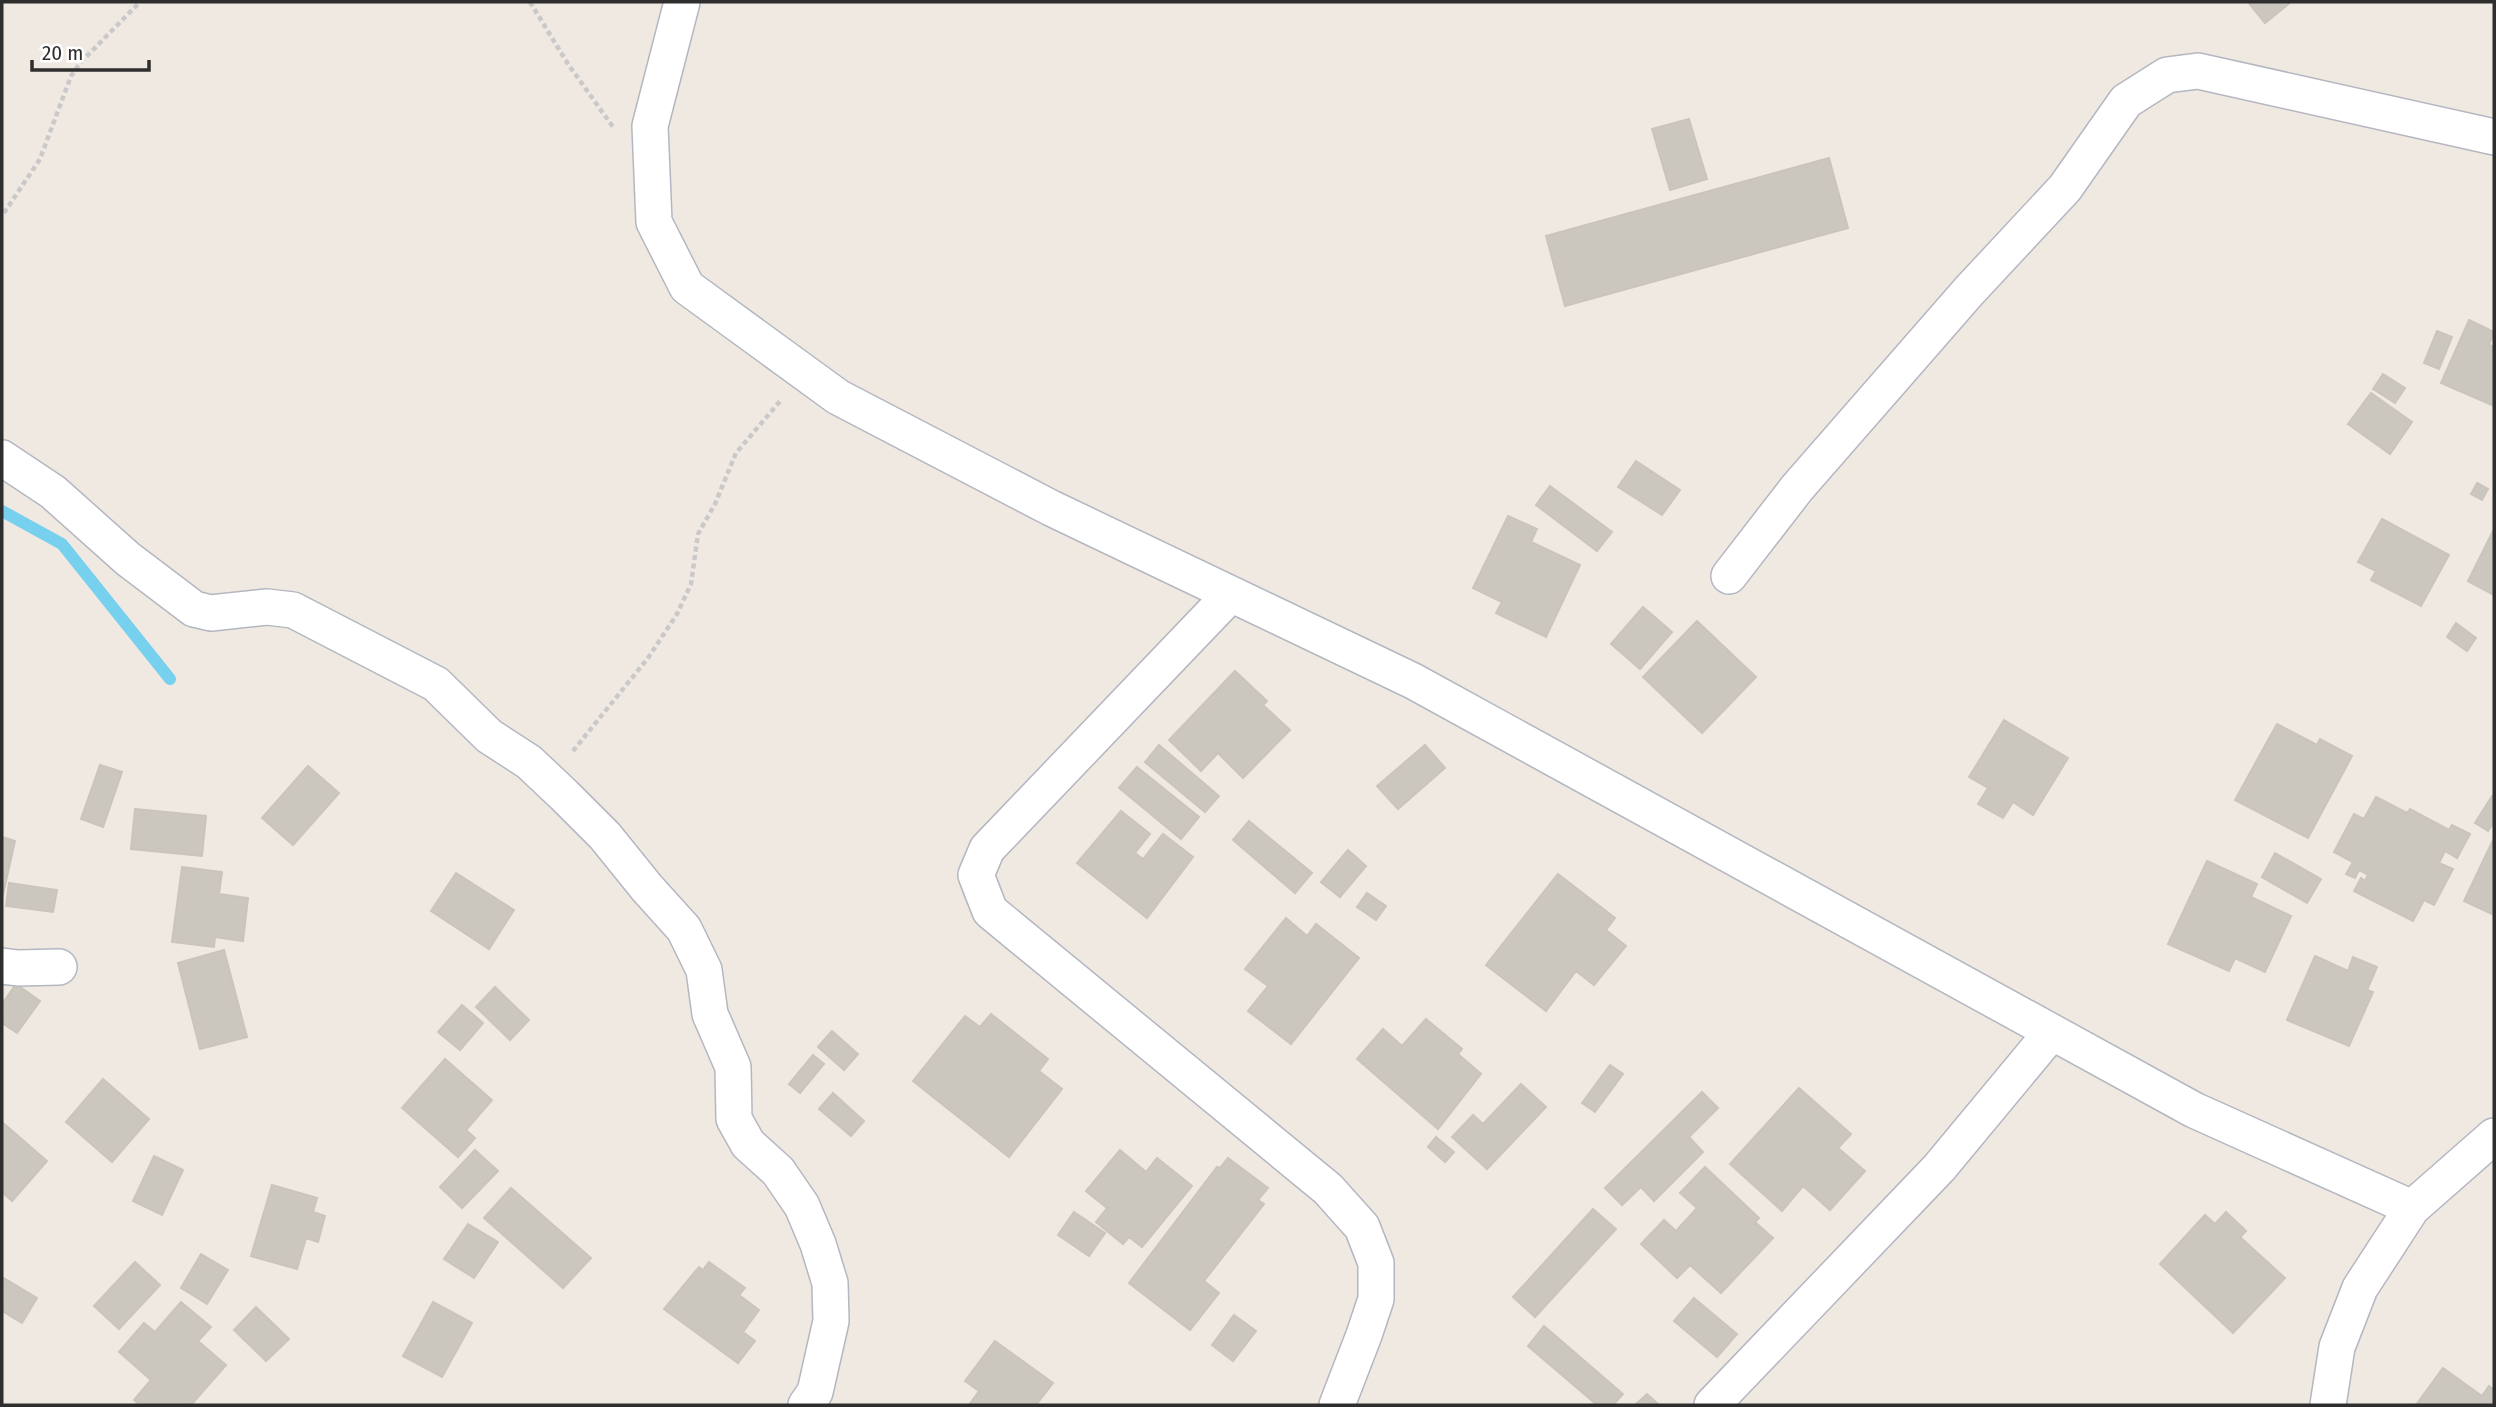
<svg xmlns="http://www.w3.org/2000/svg" width="2496" height="1407" viewBox="0 0 2496 1407" font-family="'Fira Sans Condensed',sans-serif">
  <style>
    .lines { fill: none; stroke-linecap: round; stroke-linejoin: round }
    .stream { stroke: #77d0ee; stroke-width: 12 }
    .building { fill: #cbc7bf; stroke: #cbc4ba; stroke-width: 2 }
    .minor-casing { stroke: #b4b7c1; stroke-width: 38 }
    .path { stroke: #c9c9c9; stroke-width: 4.5; stroke-dasharray: 5 3.5; stroke-linecap: butt }
    .minor { stroke: #fff; stroke-width: 35 }
  </style>
  <rect width="100%" height="100%" fill="#efe9e1"/>
  <g class="lines">
    <path class="stream" d="M2,511l60,33 108,135"/>
  </g>
  <path class="building" d="M2248,2h43l-26,21z
    M1689,119l18,60 -37,11 -18,-61z
    M1829,158l19,70 -283,78 -19,-70z
    M2469,320l25,12 -5,13 5,2v59l-53,-23z
    M2437,331l15,6 -13,32 -15,-6z
    M2383,374l22,14 -10,15 -22,-14z
    M2371,393l41,29 -22,32 -42,-30z
    M1636,461l44,29 -18,25 -44,-28z
    M2477,483l11,6 -6,11 -11,-6z
    M1550,486l62,46 -15,19 -61,-46z
    M1508,516l29,13 -6,13 49,23 -34,72 -50,-24 6,-11 -29,-14z
    M2382,519l67,36 -28,51 -50,-26 5,-9 -18,-9z
    M2494,529v66l-26,-14z
    M1643,607l29,25 -32,37 -29,-25z
    M1697,621l59,56 -54,56 -59,-56z
    M2456,623l20,15 -9,13 -20,-14z
    M1235,671l32,30 -4,4 27,25 -47,48 -25,-25 -17,18 -32,-31z
    M2004,720l64,38 -35,57 -20,-13 -10,16 -25,-14 10,-16 -19,-11z
    M2277,724l40,21 3,-6 32,17 -44,82 -73,-38z
    M1159,745l60,51 -14,16 -60,-50z
    M1425,745l20,23 -47,41 -21,-23z
    M100,765l22,7 -19,55 -22,-8z
    M308,766l31,27 -46,52 -31,-27z
    M1137,767l62,50 -18,22 -62,-51z
    M2492,796l2,1v25l-6,9 -13,-8z
    M2376,797l31,16 3,-4 39,21 3,-5 18,9 -13,24 -12,-7 -6,12 14,6 -19,36 -10,-5 -11,21 -59,-30 7,-13 4,3 3,-6 -9,-5 -4,8 -9,-4 7,-12 -19,-10 20,-38 10,5z
    M135,809l71,7 -4,40 -71,-7z
    M1121,811l29,23 -15,19 8,6 20,-25 30,23 -46,61 -70,-55z
    M1249,821l63,52 -17,20 -62,-53z
    M2,837l13,4 -13,58z
    M2494,838v77l-30,-14z
    M1348,850l18,16 -26,31 -19,-15z
    M2275,853l46,26 -14,24 -45,-26z
    M2207,861l50,23 -6,13 40,19 -26,56 -30,-14 -6,13 -61,-27z
    M182,867l40,5 -3,22 29,4 -5,43 -28,-4 -1,10 -42,-5z
    M456,873l58,37 -25,39 -58,-38z
    M1558,874l57,44 -9,12 20,16 -32,39 -18,-14 -30,40 -60,-46z
    M9,883l48,7 -4,22 -47,-6z
    M1367,893l19,13 -10,14 -19,-13z
    M1286,918l21,18 9,-12 43,34 -68,86 -43,-33 20,-25 -23,-17z
    M224,950l23,87 -47,12 -22,-86z
    M2315,956l33,15 5,-14 24,10 -10,23 6,2 -24,54 -62,-26z
    M16,984l24,17 -23,32 -15,-10v-19z
    M495,987l34,33 -19,20 -34,-33z
    M462,1005l21,18 -23,27 -22,-18z
    M991,1014l57,45 -9,12 23,18 -53,68 -96,-76 52,-65 15,11z
    M1426,1019l36,30 -4,5 23,20 -43,55 -81,-70 26,-30 19,17z
    M832,1031l26,23 -14,16 -26,-23z
    M813,1055l11,9 -24,29 -11,-9z
    M445,1059l47,41 -26,30 9,8 -17,19 -56,-49z
    M1610,1065l13,9 -28,38 -13,-9z
    M103,1079l46,40 -37,43 -46,-40z
    M1521,1084l25,23 -59,62 -35,-32 21,-22 10,9z
    M1799,1088l52,46 -13,14 27,23 -35,39 -27,-24 -21,25 -52,-47z
    M1702,1092l16,16 -29,29 14,15 -49,49 -13,-14 -19,18 -17,-17z
    M833,1093l31,28 -13,15 -32,-27z
    M2,1122l45,39 -35,40 -10,-9z
    M1436,1137l18,15 -9,10 -17,-15z
    M475,1150l23,21 -36,37 -22,-21z
    M1120,1150l26,22 11,-14 35,28 -50,61 -13,-10 -6,7 -27,-22 11,-14 -21,-17z
    M154,1156l29,14 -21,45 -29,-14z
    M1228,1158l40,30 -10,12 6,4 -60,77 15,12 -29,37 -61,-47 88,-116 3,1z
    M1705,1167l54,51 -4,4 18,16 -52,55 -31,-28 -13,13 -36,-34 23,-24 12,11 21,-23 -17,-15z
    M272,1185l45,13 -4,14 12,4 -7,26 -12,-4 -9,31 -46,-13z
    M511,1188l80,70 -28,30 -79,-70z
    M1593,1209l23,20 -81,88 -22,-20z
    M1074,1212l31,21 -16,23 -31,-21z
    M2226,1212l20,19 -6,6 45,41 -52,55 -73,-69 45,-49 10,9z
    M468,1224l30,18 -24,36 -30,-19z
    M201,1254l27,16 -21,34 -26,-16z
    M135,1262l25,23 -41,44 -25,-23z
    M709,1262l36,26 -6,7 20,15 -16,22 12,9 -17,22 -74,-54 35,-42 4,3z
    M2,1277l35,21 -15,25 -20,-12z
    M1694,1298l43,36 -20,23 -43,-36z
    M181,1302l30,25 -13,14 28,24 -35,40h-51l-6,-5 17,-20 -32,-28 25,-29 11,9z
    M433,1302l39,21 -30,54 -39,-21z
    M256,1307l33,32 -23,22 -32,-31z
    M1234,1315l22,16 -23,30 -21,-16z
    M1544,1326l79,68 -10,11h-16l-69,-59z
    M995,1341l58,42 -17,22h-67l10,-14 -14,-10z
    M2443,1368l39,28 7,-10 5,4v15h-78z
    M1647,1394l12,11h-24z"/>
  <g class="lines">
    <defs>
      <path id="minor" d="M682,2l-32,124 4,96 33,65 151,110 213,111 362,173 781,429 218,98
        M2,458l51,34 75,67 66,50 17,4 56,-6 26,3 143,74 53,52 40,26 35,33 41,41 42,52 37,41 20,41 6,44 23,53 1,52 14,25 30,27 24,35 16,38 12,39 1,38 -16,71 -9,13
        M1729,576l68,-88 172,-197 96,-103 61,-87 41,-26 31,-4 296,66
        M1231,594l-244,255 -11,26 14,36 338,278 34,38 14,36v36l-12,36 -27,70
        M2,966l16,2 41,-1
        M1712,1405l227,-237 112,-135
        M2328,1405l9,-58 23,-59 52,-80 82,-72"/>
    </defs>
    <use href="#minor" class="minor-casing"/>
    <path class="path" d="M530,2l38,62 45,63
      M4,213l36,-54 31,-83 10,-14 59,-60
      M573,751l75,-93 29,-44 14,-30 7,-50 17,-30 21,-51 45,-53"/>
    <use href="#minor" class="minor"/>
  </g>
  <rect width="2496" height="1407" fill="none" stroke="#2e2e2e" stroke-width="7"/>
  <path d="M32 60v10h117v-10" fill="none" stroke="#2e2e2e" stroke-width="3.5"/>
  <text x="42" y="60" font-size="21" fill="#2e2e2e" stroke="#ffffff" stroke-width="5" paint-order="stroke">20 m</text>
</svg>
